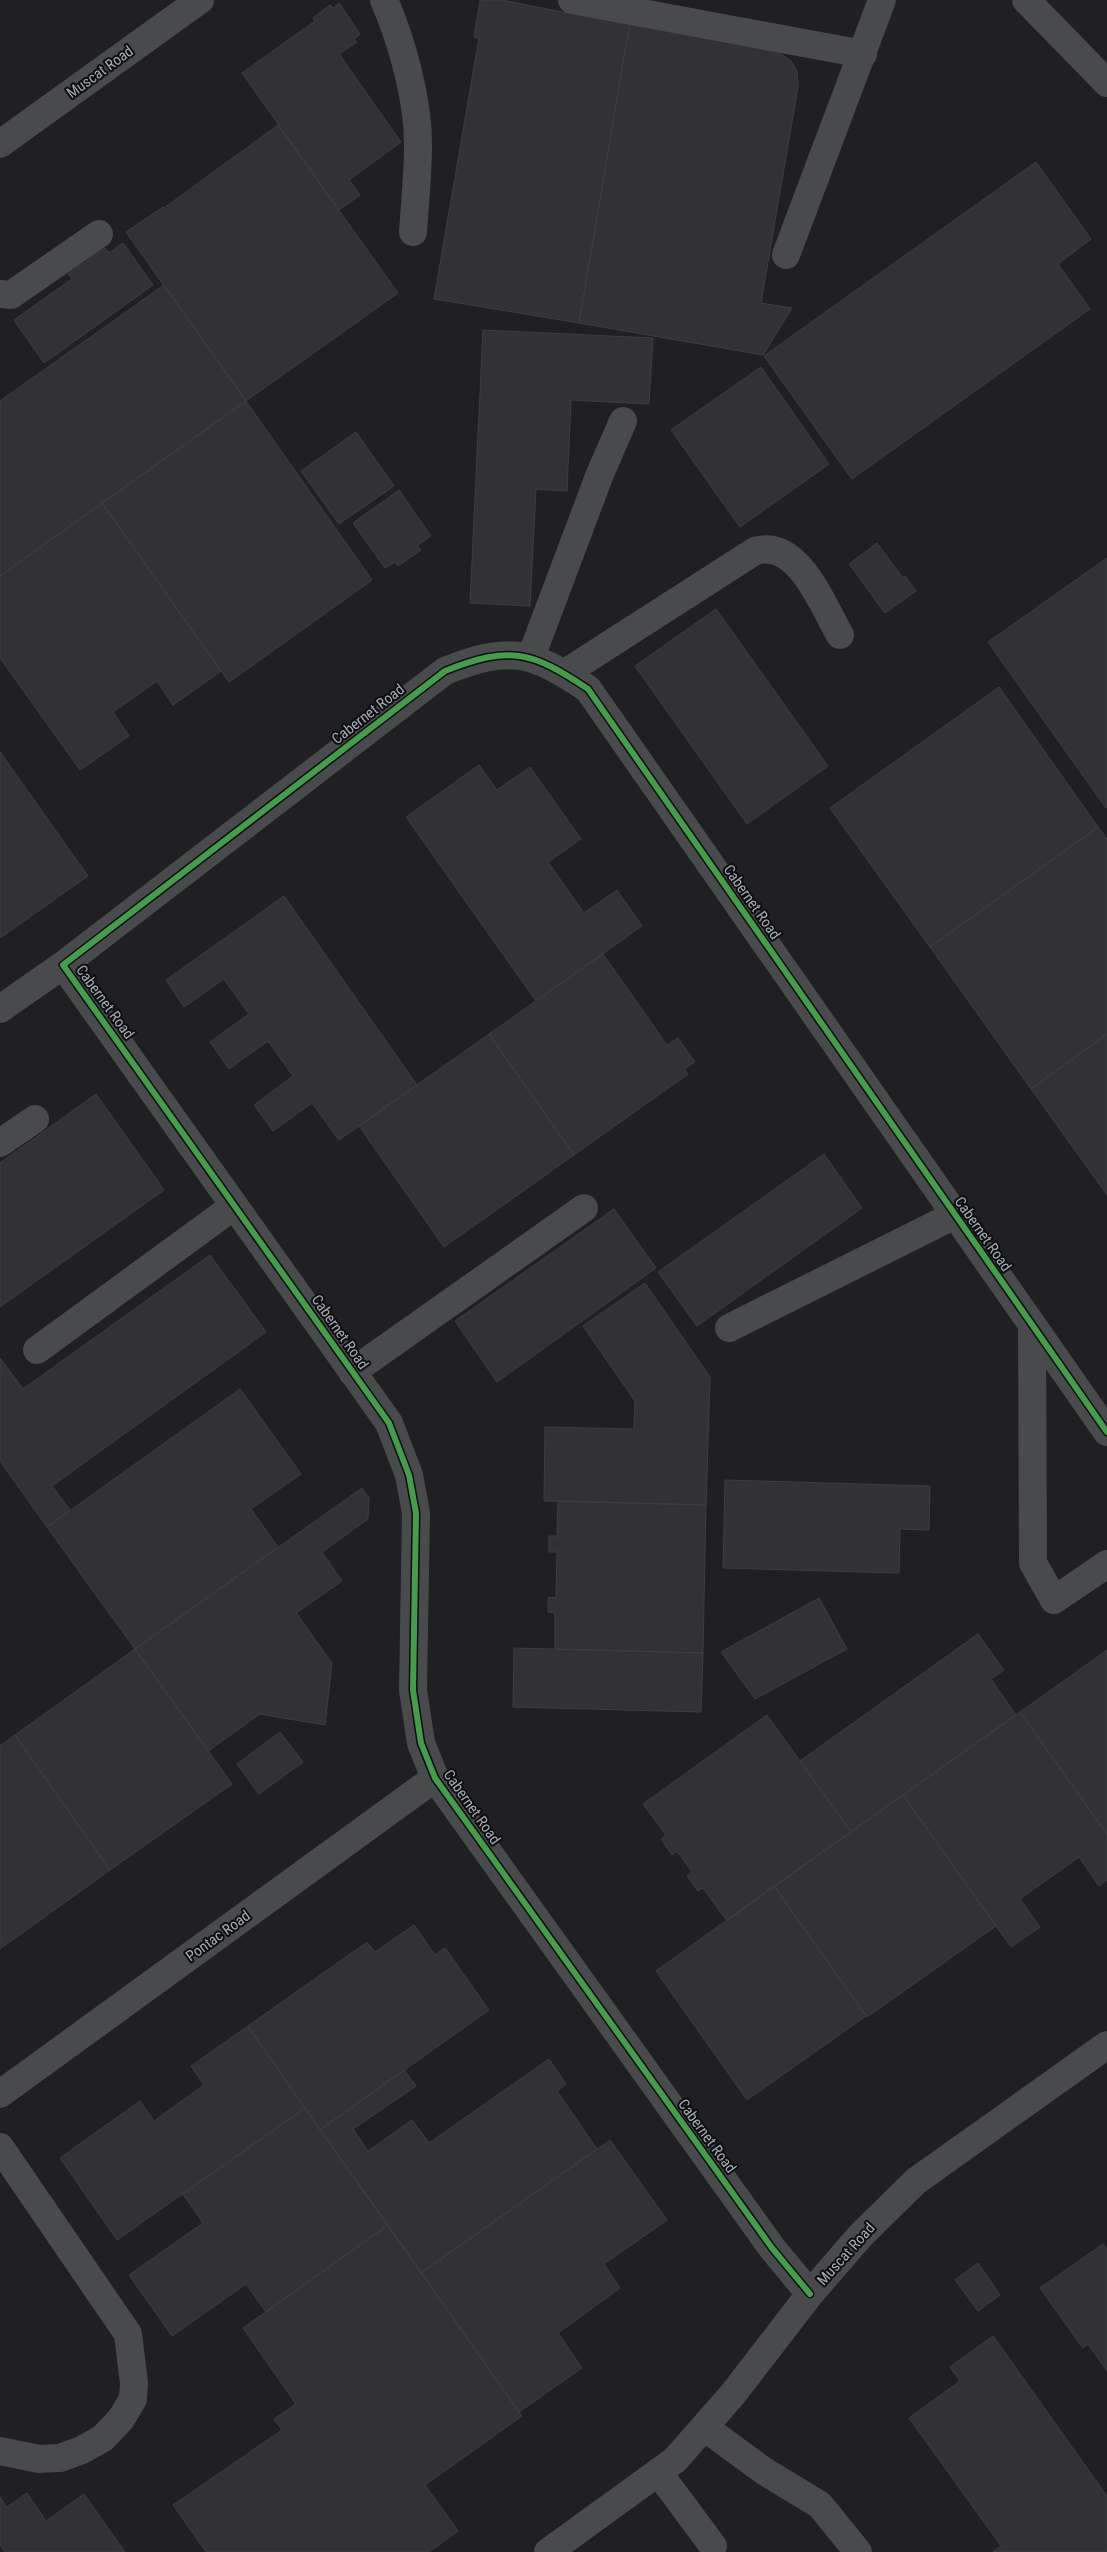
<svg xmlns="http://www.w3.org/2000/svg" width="1107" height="2552" viewBox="0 0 1107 2552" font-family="'Roboto Condensed',sans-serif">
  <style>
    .built { fill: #202022 }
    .building { fill: #323234; stroke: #3c3e40 }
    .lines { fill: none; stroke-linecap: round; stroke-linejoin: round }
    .minor { stroke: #484a4c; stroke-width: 28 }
    .cycleway-casing { stroke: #0e0e0f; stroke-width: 9 }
    .cycleway { stroke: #469c4c; stroke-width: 6 }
    .labels { text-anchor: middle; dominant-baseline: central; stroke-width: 4; stroke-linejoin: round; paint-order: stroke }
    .street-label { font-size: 15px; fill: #a4acb5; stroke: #0e0e0f }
  </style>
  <rect width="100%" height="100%" fill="#131314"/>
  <path class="built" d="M0,0h1107v2552h-1107z"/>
  <path class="building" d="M480,0h22l65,13v-2l63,11 -51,301 -145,-24 45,-261 -5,-1z
    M339,3l21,31 -6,5 3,3 -18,12 62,88 -52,38 11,15 -21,15 -97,-137 73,-52 -2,-3 17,-13 3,3z
    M630,22l148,30 13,9 6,10 1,16 -37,216 31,5 -29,47 -184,-32z
    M278,125l120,168 -152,108 -120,-169 37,-25 1,1z
    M1036,162l55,77 -33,25 32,45 -238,170 -88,-123z
    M123,243l30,42 -109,78 -30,-43 58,-41 -4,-5 37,-26 4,5z
    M164,285l82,116 -246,175v-175z
    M483,330l170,8 -4,66 -78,-4 -4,91 -31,-2 -6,117 -60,-3z
    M761,367l68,97 -89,63 -69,-97z
    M246,401l126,179 -143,102 -127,-179z
    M356,432l38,54 -55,38 -38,-53z
    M399,490l32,46 -14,10 4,4 -23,16 -3,-4 -10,6 -32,-45z
    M102,503l119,168 -48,34 -16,-24 -44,31 16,24 -49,34 -80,-112v-82z
    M877,543l26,35 2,-2 11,15 -31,22 -36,-49z
    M1107,558v249l-1,1 -118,-166z
    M716,609l112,157 -81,58 -112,-158z
    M999,687l99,140 -168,120 -100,-139z
    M0,752l88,124 -88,62z
    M479,765l18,25 33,-23 51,72 -33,23 36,51 33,-23 25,36 -106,75 -130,-184z
    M1098,827l9,12v195l-76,55 -101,-142z
    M284,896l133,189 -78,55 -27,-37 -39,28 -19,-26 39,-29 -25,-35 -39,28 -19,-27 39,-28 -25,-35 -40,28 -18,-27z
    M603,954l64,91 11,-7 17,24 -11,7 4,5 -114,81 -85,-121z
    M489,1034l85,121 -130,92 -85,-121z
    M1107,1034v161l-76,-106z
    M96,1094l68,96 -164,117v-144z
    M824,1154l38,54 -165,118 -39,-54z
    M614,1209l42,59 -159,114 -42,-61z
    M210,1255l56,77 -214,154 18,24 -23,17 -47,-66v-103l23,31z
    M645,1283l65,94 -4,128 -162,-4 1,-74 89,2 1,-28 -52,-75z
    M240,1389l61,85 -50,35 27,38 -143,102 -88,-122z
    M725,1480l205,6 -1,44 -29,-1 -1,44 -176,-5z
    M362,1488l7,10 -1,21 -46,33 20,29 -46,32 36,50 -7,62 -65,-11 -52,37 -73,-102z
    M558,1501l148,4 -3,148 -148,-4v-36l-7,-1v-15l8,1 1,-46h-8v-16h8z
    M819,1598l28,51 -92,50 -34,-47z
    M978,1634l26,36 -13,9 25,36 -165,117 -51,-71z
    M514,1648l189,5 -2,59 -188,-5z
    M135,1649l97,135 -122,86 -95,-135z
    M1107,1650v184l-87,-122z
    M1020,1712l87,122v46l-8,6 -20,-29 -59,42 20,28 -29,20 -108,-152z
    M767,1715l84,117 -124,89 -24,-33 -5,3 -11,-15 5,-4 -15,-21 -5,4 -11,-16 5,-4 -23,-31z
    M280,1732l23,30 -44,32 -22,-30z
    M15,1735l95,135 -110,79v-203z
    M903,1795l93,131 -129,91 -93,-131z
    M774,1886l92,130 -119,84 -91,-129z
    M414,1925l21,30 10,-7 44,62 -169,120 -72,-104 119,-84 8,10z
    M248,2026l57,82 -188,132 -57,-82 80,-57 14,20 50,-36 -13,-19z
    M549,2059l17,25 -9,7 40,58 -176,124 -101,-143 84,-60 12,16 -63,43 15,22 44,-31 17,23z
    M305,2108l83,117 -122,87 -20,-28 -74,52 -43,-61 74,-52 -20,-29z
    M610,2140l57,80 -63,44 16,24 -62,45 24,35 -63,44 -98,-139z
    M388,2225l134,191 -97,69 33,46 -29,21h-223l-33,-47 109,-75 -8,-11 22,-15 -53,-76z
    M1103,2244l4,5v122l-19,-27 -5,4 -43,-60z
    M978,2263l22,32 -22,16 -23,-31z
    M993,2336l114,160v56h-114l8,-6 -92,-128 51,-37 -10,-14z
    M27,2493l19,28 38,-27 41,58h-120l-5,-7v-48l7,10z"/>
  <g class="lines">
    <path class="minor" d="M384,0c18,41 34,99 34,144 0,29 -3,59 -5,88
      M572,0l291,54
      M1026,0l81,83
      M0,144l200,-144
      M786,255l96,-255
      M0,294l11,1 88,-61
      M531,657l69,-183 23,-53
      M565,673l190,-122c43,-13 67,53 85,84
      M0,1009l63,-44
      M0,1143l35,-24
      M1032,1325l1,238 21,37 53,-36
      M729,1328l226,-113
      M37,1350l197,-144
      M352,1372l232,-164
      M0,2094l435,-316
      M0,2147l128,187 6,49 -1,16 -12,20 -18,19 -21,12 -22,8 -21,1 -39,-8
      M810,2294l-38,-46 -337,-470 -14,-35 -8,-53 3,-177 -7,-38 -20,-52 -326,-458 382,-294c65,-26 86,-20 143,18l519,743
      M704,2427l60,44 56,34 38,47
      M658,2472l55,74
      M548,2552l127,-92 58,-66 77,-100 51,-59 55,-54 191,-136"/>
    <defs>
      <path id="cycleway" d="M810,2294l-38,-46 -337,-470 -14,-35 -8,-53 3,-177 -7,-38 -20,-52 -326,-458 382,-294c65,-26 86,-20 143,18l519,743"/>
    </defs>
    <use href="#cycleway" class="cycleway-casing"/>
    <use href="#cycleway" class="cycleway"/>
  </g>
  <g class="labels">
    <g class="street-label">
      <text transform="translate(100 72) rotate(-36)">Muscat Road</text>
      <text transform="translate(368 714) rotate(-38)">Cabernet Road</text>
      <text transform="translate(752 902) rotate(55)">Cabernet Road</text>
      <text transform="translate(105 1002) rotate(54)">Cabernet Road</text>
      <text transform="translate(983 1234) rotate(55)">Cabernet Road</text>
      <text transform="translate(340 1332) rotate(55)">Cabernet Road</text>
      <text transform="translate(472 1807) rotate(55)">Cabernet Road</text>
      <text transform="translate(218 1936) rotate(-36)">Pontac Road</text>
      <text transform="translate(707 2136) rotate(54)">Cabernet Road</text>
      <text transform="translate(846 2254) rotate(-48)">Muscat Road</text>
    </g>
  </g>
</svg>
